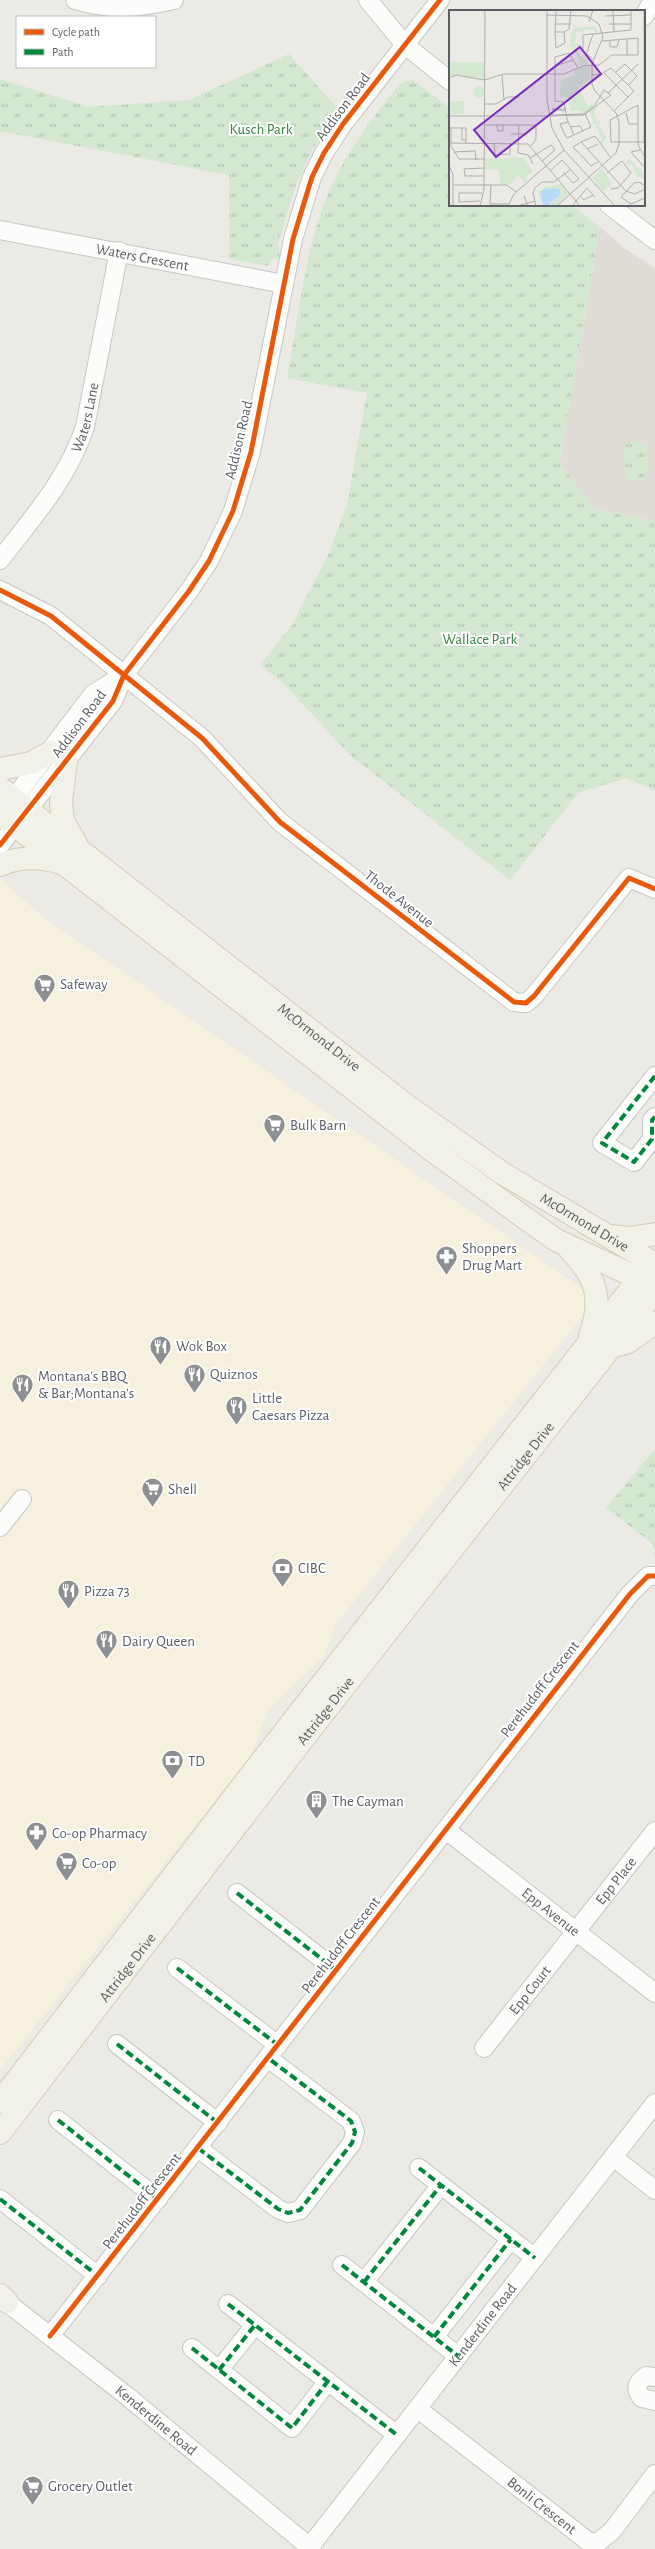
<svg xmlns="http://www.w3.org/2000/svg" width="655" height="2549" viewBox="0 0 655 2549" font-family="'Alegreya Sans',sans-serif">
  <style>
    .commercial { fill: #f5f1de }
    .education { fill: #dedcd5 }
    .park { fill: url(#park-tufts) }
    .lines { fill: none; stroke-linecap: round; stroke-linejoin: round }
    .minor-casing { stroke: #c6c6c6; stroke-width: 20 }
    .major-casing { stroke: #d2cbb4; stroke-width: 24 }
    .minor { stroke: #fcfcfb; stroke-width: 18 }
    .major { stroke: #f2f1e7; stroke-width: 22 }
    .quiet { stroke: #00873e; stroke-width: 4; stroke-dasharray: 8 4; stroke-linecap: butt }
    .cycleway-casing { stroke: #fff; stroke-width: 8 }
    .cycleway { stroke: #e8590c; stroke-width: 5 }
    .labels { text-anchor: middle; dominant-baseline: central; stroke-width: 4; stroke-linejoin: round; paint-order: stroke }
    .street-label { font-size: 15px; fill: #5b5e63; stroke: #fff }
    .park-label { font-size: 15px; fill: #37863e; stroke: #fff }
    .poi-label { font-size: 15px; fill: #5b5e63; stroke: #fff; text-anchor: start }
    .inset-road { fill: none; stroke: #adaead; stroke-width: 1 }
    .view { fill: #7b2cbf; fill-opacity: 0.15; stroke: #7b2cbf; stroke-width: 2 }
    .inset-edge { fill: none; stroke: #5b5e63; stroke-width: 2 }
  </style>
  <defs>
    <pattern id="park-tufts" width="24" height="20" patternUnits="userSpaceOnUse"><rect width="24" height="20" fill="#d3e7d1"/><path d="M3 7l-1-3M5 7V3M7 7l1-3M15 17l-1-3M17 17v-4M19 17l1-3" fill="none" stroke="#aebead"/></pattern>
  </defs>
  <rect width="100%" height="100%" fill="#ebeae5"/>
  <path class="commercial" d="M0,879l43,38 548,377 -10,24 -245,306 -12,32 -56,54 -16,44 -252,316z"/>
  <path class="education" d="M600,227l24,21 31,20v253l-62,-12 -33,-47z"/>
  <path class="park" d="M289,54l49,55 -26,41 -17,37 -17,57 2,9 -2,6 -6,-1 -4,8 -38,-7 -1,-84 -229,-44v-52l89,28 100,-7z
    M413,80l37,28v97h122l28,22 -40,235 33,47 62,12v270l-29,-13 -48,15 -68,87 -160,-125 -65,-70 -25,-20 32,-40 37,-72 18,-49 20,-111 -80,-15c12,-62 18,-134 44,-191 17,-37 42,-70 67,-101l6,-4z
    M627,442h11l10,8 -2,4 4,12 -6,16 -13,-2 -6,-5 -1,-27z
    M654,1450l1,1v108l-2,-15 -47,-36z"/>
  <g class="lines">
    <defs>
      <g id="minor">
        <path d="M75,0c36,11 62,8 99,0"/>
        <path d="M368,0l37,45 45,36"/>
        <path d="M644,16l9,-16"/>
        <path d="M609,205l46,35"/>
        <path id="s1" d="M0,230l284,54"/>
        <path id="s2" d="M0,560c33,-43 67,-80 85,-133l34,-176"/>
        <path d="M0,590l51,26 151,122 78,84 234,180 12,1 8,-7 95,-118 26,11"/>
        <path d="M5,810l88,-116 31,-19"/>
        <path d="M0,845l113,-144 11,-26 65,-84 20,-30 24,-50 18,-59 42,-213 19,-62 12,-24 19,-29 97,-124"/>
        <path d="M655,1076l-53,67 32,19 18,-23v-19l3,-3"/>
        <path d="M0,1527l22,-28"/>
        <path id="s3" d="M446,1830l209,163"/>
        <path d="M237,1893l99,77"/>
        <path d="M177,1968l101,77"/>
        <path d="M117,2044l101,79"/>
        <path id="s4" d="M484,2048l171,-217"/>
        <path d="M58,2120l100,79"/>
        <path d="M198,2148l80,61 10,4 12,-3 52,-67 3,-11 -4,-11 -83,-63"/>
        <path d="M613,2157l42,33"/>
        <path d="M419,2168l116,90"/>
        <path d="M0,2199l98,77"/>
        <path d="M342,2265l116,91"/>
        <path d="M364,2282l77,-97"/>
        <path id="s5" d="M0,2297l127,99 185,153"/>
        <path d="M228,2304l169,131"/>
        <path d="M50,2336l580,-742 18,-18h7"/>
        <path d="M434,2337l77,-98"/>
        <path d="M192,2348l100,80 36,-47"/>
        <path d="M219,2370l36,-45"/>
        <path d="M655,2377l-9,-1c-9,6 -12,13 -4,22l13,3"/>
        <path id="s6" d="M418,2409l171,133 8,1 15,-12 43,-57"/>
        <path id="s7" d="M308,2549l347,-446"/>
      </g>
      <g id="major">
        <path d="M66,761l-5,41 2,19 13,23"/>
        <path d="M0,769l31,-6 20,-11"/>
        <path id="s8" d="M0,788l406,317 96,68 153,91"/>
        <path d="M0,814l429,334 96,70 31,22 95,44"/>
        <path d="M0,865c21,-9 39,-8 61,-2"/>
        <path d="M609,1236l21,2 25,-4"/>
        <path d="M570,1250c27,28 33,49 20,86"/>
        <path d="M618,1345l10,-3 27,-19"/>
        <path d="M0,2102l257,-335 395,-505"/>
        <path id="s9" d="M0,2133l307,-399 348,-443"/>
        <path d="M0,2295l7,7"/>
      </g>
    </defs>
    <use href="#minor" class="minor-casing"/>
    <use href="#major" class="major-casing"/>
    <use href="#minor" class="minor"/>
    <use href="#major" class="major"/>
    <path class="quiet" d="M655,1076l-53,67 32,19 18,-23v-19l3,-3
      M237,1893l99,77
      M177,1968l101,77
      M117,2044l101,79
      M58,2120l100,79
      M198,2148l80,61 10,4 12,-3 52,-67 3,-11 -4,-11 -83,-63
      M419,2168l116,90
      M0,2199l98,77
      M342,2265l116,91
      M364,2282l77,-97
      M228,2304l169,131
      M434,2337l77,-98
      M192,2348l100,80 36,-47
      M219,2370l36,-45"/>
    <defs>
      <path id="cycleway" d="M0,590l51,26 151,122 78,84 234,180 12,1 8,-7 95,-118 26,11
        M0,845l113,-144 11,-26 65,-84 20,-30 24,-50 18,-59 42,-213 19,-62 12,-24 19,-29 97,-124
        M50,2336l580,-742 18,-18h7"/>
    </defs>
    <use href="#cycleway" class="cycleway-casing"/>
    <use href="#cycleway" class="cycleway"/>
  </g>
  <defs>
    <symbol id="supermarket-pin" viewBox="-11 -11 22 30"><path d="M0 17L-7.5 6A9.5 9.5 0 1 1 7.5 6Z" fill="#8d8f90" stroke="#fff"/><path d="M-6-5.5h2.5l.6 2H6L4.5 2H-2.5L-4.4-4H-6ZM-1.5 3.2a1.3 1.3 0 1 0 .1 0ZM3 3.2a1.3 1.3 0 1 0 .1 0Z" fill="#fff"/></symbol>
    <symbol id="pharmacy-pin" viewBox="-11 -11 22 30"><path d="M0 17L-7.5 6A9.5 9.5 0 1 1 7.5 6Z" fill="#8d8f90" stroke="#fff"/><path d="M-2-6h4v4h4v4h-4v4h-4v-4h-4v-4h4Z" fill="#fff"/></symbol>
    <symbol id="restaurant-pin" viewBox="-11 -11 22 30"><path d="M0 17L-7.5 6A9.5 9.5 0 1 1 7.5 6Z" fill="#8d8f90" stroke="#fff"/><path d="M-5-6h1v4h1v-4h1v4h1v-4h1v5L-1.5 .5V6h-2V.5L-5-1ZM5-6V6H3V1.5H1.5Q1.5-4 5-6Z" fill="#fff"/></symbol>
    <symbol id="bank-pin" viewBox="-11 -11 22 30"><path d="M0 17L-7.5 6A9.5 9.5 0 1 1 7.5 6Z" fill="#8d8f90" stroke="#fff"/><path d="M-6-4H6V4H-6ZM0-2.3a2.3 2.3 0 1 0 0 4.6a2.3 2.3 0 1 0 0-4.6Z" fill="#fff"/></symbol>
    <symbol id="building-pin" viewBox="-11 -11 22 30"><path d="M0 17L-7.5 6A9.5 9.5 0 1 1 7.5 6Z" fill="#8d8f90" stroke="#fff"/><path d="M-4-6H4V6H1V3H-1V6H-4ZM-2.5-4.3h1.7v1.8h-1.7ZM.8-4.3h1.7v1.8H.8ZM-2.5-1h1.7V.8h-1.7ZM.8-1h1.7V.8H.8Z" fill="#fff"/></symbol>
  </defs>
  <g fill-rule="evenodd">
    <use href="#supermarket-pin" x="32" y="972" width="25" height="34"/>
    <use href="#supermarket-pin" x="262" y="1112" width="25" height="34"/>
    <use href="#pharmacy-pin" x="434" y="1244" width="25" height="34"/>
    <use href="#restaurant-pin" x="148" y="1334" width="25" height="34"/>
    <use href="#restaurant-pin" x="182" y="1362" width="25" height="34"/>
    <use href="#restaurant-pin" x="10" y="1372" width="25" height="34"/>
    <use href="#restaurant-pin" x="224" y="1394" width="25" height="34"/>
    <use href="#supermarket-pin" x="140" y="1476" width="25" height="34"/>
    <use href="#bank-pin" x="270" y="1556" width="25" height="34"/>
    <use href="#restaurant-pin" x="56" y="1578" width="25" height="34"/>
    <use href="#restaurant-pin" x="94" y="1628" width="25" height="34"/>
    <use href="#bank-pin" x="160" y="1748" width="25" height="34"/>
    <use href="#building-pin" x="304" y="1788" width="25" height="34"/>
    <use href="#pharmacy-pin" x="24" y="1820" width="25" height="34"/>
    <use href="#supermarket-pin" x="54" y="1850" width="25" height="34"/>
    <use href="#supermarket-pin" x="20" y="2474" width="25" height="34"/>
  </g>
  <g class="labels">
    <g class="street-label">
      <text transform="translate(343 107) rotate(-53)">Addison Road</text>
      <text stroke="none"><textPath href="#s1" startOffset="145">Waters Crescent</textPath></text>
      <text stroke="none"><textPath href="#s2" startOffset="168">Waters Lane</textPath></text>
      <text transform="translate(239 440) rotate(-77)">Addison Road</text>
      <text transform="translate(79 724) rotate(-53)">Addison Road</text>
      <text transform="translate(399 899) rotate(38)">Thode Avenue</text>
      <text stroke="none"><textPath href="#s8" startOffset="405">McOrmond Drive</textPath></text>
      <text stroke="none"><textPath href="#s8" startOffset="729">McOrmond Drive</textPath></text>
      <text stroke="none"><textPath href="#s9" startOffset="857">Attridge Drive</textPath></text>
      <text transform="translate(540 1689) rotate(-52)">Perehudoff Crescent</text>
      <text stroke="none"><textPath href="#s9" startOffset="533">Attridge Drive</textPath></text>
      <text stroke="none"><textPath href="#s4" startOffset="213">Epp Place</textPath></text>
      <text stroke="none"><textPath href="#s3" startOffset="133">Epp Avenue</textPath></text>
      <text transform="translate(341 1945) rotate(-52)">Perehudoff Crescent</text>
      <text stroke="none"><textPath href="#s9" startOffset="209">Attridge Drive</textPath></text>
      <text stroke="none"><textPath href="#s4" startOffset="74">Epp Court</textPath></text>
      <text transform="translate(142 2201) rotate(-52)">Perehudoff Crescent</text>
      <text stroke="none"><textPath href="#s7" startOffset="284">Kenderdine Road</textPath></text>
      <text stroke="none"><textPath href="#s5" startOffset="199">Kenderdine Road</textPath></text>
      <text stroke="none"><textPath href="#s6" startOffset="157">Bonli Crescent</textPath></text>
    </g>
    <g class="park-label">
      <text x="261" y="129">Kusch Park</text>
      <text x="480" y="639">Wallace Park</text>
    </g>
    <g class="poi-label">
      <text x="60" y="984">Safeway</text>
      <text x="290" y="1125">Bulk Barn</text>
      <text x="462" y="1248">Shoppers<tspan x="462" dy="17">Drug Mart</tspan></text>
      <text x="176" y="1346">Wok Box</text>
      <text x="210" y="1374">Quiznos</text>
      <text x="38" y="1376">Montana's BBQ<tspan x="38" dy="17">&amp; Bar;Montana's</tspan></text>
      <text x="252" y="1398">Little<tspan x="252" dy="17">Caesars Pizza</tspan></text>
      <text x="168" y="1489">Shell</text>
      <text x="298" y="1568">CIBC</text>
      <text x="84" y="1591">Pizza 73</text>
      <text x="122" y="1641">Dairy Queen</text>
      <text x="188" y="1761">TD</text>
      <text x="332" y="1801">The Cayman</text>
      <text x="52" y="1833">Co-op Pharmacy</text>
      <text x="82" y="1863">Co-op</text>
      <text x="48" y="2486">Grocery Outlet</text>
    </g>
  </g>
  <g transform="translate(449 10)">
    <rect width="196" height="196" fill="#ebeae5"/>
    <path d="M24.5 82a5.5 5.5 0 1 1 11 0a5.5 5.5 0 1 1-11 0ZM0,91h15v13h-15z" fill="#d3e7d1"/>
    <path d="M123,13l5,4h18l2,4 4,-1 -6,3 -1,-4 -10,1 -1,4 -1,-3 -6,1 -1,12h6l-5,3 3,7 8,7v4h-10l3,-3 -7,-14 -6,-3h4l-1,-10 5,-7zM0,52h35v17l-27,-4 -8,2zM134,57h7v12l-12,9 10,18 7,-3 -12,11 -2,-4 -10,1 -3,-13 -8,-1v-11l1,-6 14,-5 -1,-4zM149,95l-4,9 3,7 6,1 -5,2 8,13 -4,9 -3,-3 3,-3 -7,-16h-5l4,-2 -5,-10zM74,147l10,14 -8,7 3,3 -3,2 -7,-8 -8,10 -10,-1 -1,-14h-14v-11zM180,148l9,11 4,-1 -2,3 5,2 -1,6 -4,-4 -2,3 -5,-12 -8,-2zM153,158l10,16 -9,7 -11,-13zM96,173l1,4 15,-3 8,10 -13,12h-7l13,-12 -3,-5h-15l-5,4 3,13 -4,-14 7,-5z" fill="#d3e7d1"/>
    <path d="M107,178l4,2 1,5 -10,7 -2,4h-6l-3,-14 4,-3z" fill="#b9d9f6"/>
    <path class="inset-road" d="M98,0v90l5,28 12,22 51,56M107,0l-1,22h9l5,-3 2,-19M164,0l1,22M195,0v132h-33l-1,-22 28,-15v37l1,5 6,10M97,5l41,1 12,8 4,13 -11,27v20l3,7 21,22 3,9v22l-3,9 -59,53M156,6l26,-1M140,12l4,-12M107,14h15M160,14h22M106,22l1,16 9,-5 -1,-11M161,31v6h7l2,-7M137,45l7,-21M178,45v-16M144,49l-10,-8v-16l48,-5v-20M106,56l18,-6M129,58l-9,-15 -14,4v44l9,1 3,17 7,16 17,-8 -6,-13M167,62l9,-8 12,12 -8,9M155,63l24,24M53,65l2,25M142,65l10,-1 10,-6 23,23 -20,20M0,68l7,-3 28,5 20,-6h60l19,-8 16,-1 13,-10h26v-17l-36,3M159,83l30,-29M36,94h11l12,-7h11M117,99h-14l14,2M177,103l3,11h10M100,105l35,-1 11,-9 9,-15 7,5 -27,20 -35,1M0,106h100M119,112l-8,2 3,7 4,7 7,-3M36,115h51v14l-5,7M48,115l1,6h5v-6M70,115l-1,28 10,2 5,9M121,117l10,-1 3,5M0,118h17v15M2,118v18l8,13h25M13,118v12h4M62,124h16M132,132l-8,5 18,19 7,-4M0,133l79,1 52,62M45,133l1,12 15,-1v-11M138,139l11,-5M191,140l-9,2 14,16M5,142l21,-1 1,9M81,148l21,-13 4,5 -13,11M162,148l-16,-22 -14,6 45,49 9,3 10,-5M0,155l4,10v31M35,158l-20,1 1,7h19M101,161l12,-11 17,19 -6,4 -10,-11M158,163l15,-12 9,12 -13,15 -7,1M4,175h53l11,7M42,175l-1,19h18M196,176l-6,-4 -5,1 -13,14 10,7 14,-6M132,187l3,3 9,-5M76,188l-1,-2 4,10M31,191l-21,1v-9h23M31,196l4,-17 1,-179M59,196l6,-12 50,-44M68,196l18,-5M87,196l-3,-13 2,-5 7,-6h12l17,-13M123,196l15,-18 8,9"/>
    <path class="view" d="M131,37l21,27 -105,83 -22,-27z"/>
    <rect width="196" height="196" class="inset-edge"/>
  </g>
  <rect x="16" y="16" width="140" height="52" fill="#ffffff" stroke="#bdbfc1"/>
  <rect x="24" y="29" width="20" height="6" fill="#e8590c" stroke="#bdbfc1"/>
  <text x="52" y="36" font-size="12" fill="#5b5e63">Cycle path</text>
  <rect x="24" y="49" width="20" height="6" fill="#00873e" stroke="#bdbfc1"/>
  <text x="52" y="56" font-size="12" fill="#5b5e63">Path</text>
</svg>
